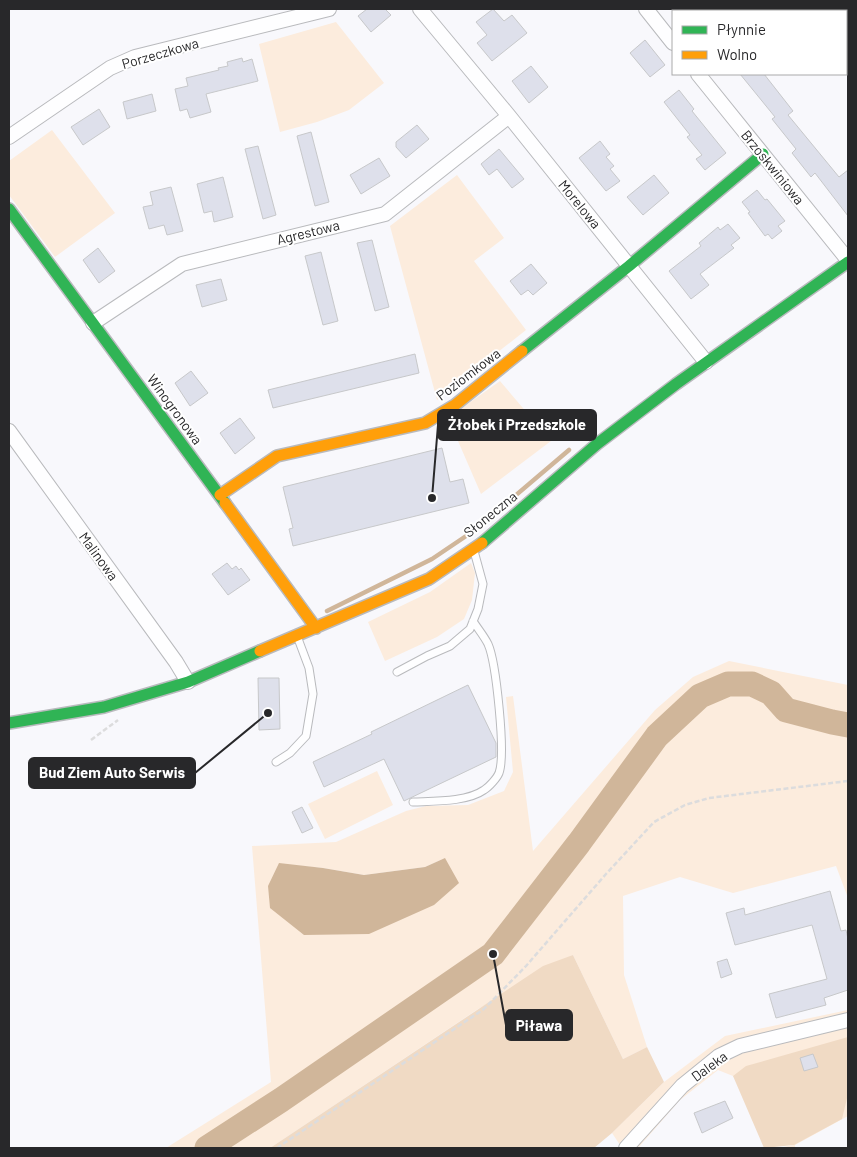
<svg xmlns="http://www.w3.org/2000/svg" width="857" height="1157" viewBox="0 0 857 1157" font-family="Barlow,sans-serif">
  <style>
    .green { fill: #fcecdd; fill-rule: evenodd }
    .forest { fill: #f0dac4 }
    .water { fill: #d0b69a }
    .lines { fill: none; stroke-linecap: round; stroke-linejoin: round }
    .stream { stroke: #d0b69a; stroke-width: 4.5 }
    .river { stroke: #d0b69a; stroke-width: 25 }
    .building { fill: #dee0eb; stroke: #c7c8ca }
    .lane-casing { stroke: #b9babd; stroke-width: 9 }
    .street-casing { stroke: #b9babd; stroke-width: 16 }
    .fast-casing { stroke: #b9babd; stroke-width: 14 }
    .slow-casing { stroke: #b9babd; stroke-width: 14 }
    .path { stroke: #dcdcdd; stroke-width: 2.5; stroke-dasharray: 5 2.5; stroke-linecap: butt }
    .lane { stroke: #fefeff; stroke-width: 7 }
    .street { stroke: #fefeff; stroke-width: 14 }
    .fast { stroke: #30b455; stroke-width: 11 }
    .slow { stroke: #ff9f0a; stroke-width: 11 }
    .labels { text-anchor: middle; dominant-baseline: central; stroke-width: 4; stroke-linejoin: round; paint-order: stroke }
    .street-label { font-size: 14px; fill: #28282a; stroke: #fff }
    .leader { fill: none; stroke: #28282a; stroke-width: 2 }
    .callout-dot { fill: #28282a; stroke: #fff; stroke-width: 2 }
    .callout { fill: #28282a; stroke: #28282a; stroke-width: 2 }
    .callout-label { font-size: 15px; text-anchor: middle; font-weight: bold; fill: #fff }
  </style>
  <rect width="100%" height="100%" fill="#f8f8fc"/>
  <path class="green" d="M336,22l48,61 -35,27 -32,12 -37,10 -21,-88z
    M52,130l63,83 -60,44 -46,-62v-34z
    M457,175l47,63 -30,23 52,69 -89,70 -47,-174z
    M500,381l51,60 -70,53 -33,-76z
    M471,563l4,10 -3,27 -8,19 -27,18 -52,24 -17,-39 62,-30z
    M729,661l119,24v213l-12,-32 -103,27 -53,-16 -57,19 1,79 23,72 -24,12 -50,-104 -95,54 -208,139h-104l105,-66 -19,-236 84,-4 70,-31 20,-5 42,-1 36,-14 9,-19 -7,-75 7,-1 20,155 122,-141 38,-33zM445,858l-141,77 -25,-71 44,4 41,7 61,-8z
    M377,771l16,34 -68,34 -17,-35z
    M848,1010v106l-53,29v3h-18l17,-3 -61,-69 -15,-6 -38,30 -42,48h-16l-10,-15 52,-51 61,-46z"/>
  <path class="forest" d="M573,955l50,104 24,-12 17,35 -52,51 -18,15h-324l273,-182z
    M848,1037v57l-6,25 -48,26 -30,3 -31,-72 13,-10z"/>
  <path class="water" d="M445,858l14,25 -25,22 -65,29 -65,1 -34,-27 -2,-22 11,-23 44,5 41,7 61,-8z"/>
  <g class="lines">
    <path class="stream" d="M327,611l105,-52 43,-29 94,-80"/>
    <path class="river" d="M207,1148l74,-48 212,-146 86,-111 78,-107 43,-40 28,-12h24l19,9 15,17 46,12 16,3"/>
  </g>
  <path class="building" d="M367,9h18l6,6 -20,17 -13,-16z
    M493,9l11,12 8,-6 15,18 -35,28 -15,-18 10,-8 -11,-13z
    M645,40l20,25 -15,12 -20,-24z
    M242,58l1,4 9,-3 6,22 -52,13 5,18 -21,6 -3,-9 -7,2 -5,-22 13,-3 -2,-8 33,-8 -1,-2 10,-2 -1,-4z
    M531,66l17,21 -19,16 -17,-22z
    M740,74h24l29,37 -5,4 51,62 9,-7v46l-33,-43 -4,4 -19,-24 4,-4 -24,-30 3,-2z
    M679,90l15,19 -2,2 34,42 -21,17 -9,-11 6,-4 -15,-18 3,-2 -26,-33z
    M152,94l4,17 -29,8 -4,-17z
    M99,109l11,18 -27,18 -12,-18z
    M417,125l12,14 -23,19 -10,-11v-5z
    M311,132l18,70 -14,4 -18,-70z
    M600,141l10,13 -4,3 8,9 -4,3 10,12 -14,10 -27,-33z
    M258,146l18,69 -13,4 -18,-70z
    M499,149l25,30 -12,9 -15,-19 -8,6 -8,-11z
    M379,158l11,18 -29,18 -11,-19z
    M654,175l15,18 -26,22 -16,-18z
    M223,177l10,40 -19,5 -2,-11 -8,2 -7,-29z
    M171,187l12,44 -16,4 -3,-10 -15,4 -6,-22 10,-2 -3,-13z
    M757,190l8,10 2,-1 18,22 -7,5 4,5 -10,8 -4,-5 -3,2 -17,-23 2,-1 -8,-10z
    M728,224l12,14 -9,7 3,3 -34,26 9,11 -18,14 -22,-28 32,-25 -2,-3 19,-16 2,3z
    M372,240l17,67 -14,4 -18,-68z
    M98,248l17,23 -16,12 -16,-23z
    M321,252l17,69 -15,4 -18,-69z
    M531,264l16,19 -14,12 -5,-5 -7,5 -11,-14z
    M221,279l6,21 -25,7 -6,-22z
    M415,354l4,19 -146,35 -5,-18z
    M191,371l17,22 -18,13 -15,-23z
    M240,418l15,20 -20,16 -15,-21z
    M442,448l8,34 13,-3 6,24 -176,43 -4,-17 4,-1 -10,-41z
    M227,563l5,6 4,-3 3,4 2,-2 9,12 -22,15 -16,-21z
    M258,678h21l1,51 -21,1z
    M468,685l28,58v14l-92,44 -20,-42 -60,28 -11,-25 59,-28 -1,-2z
    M302,807l11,21 -11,5 -10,-21z
    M830,891l11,40 5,-1 2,9v51l-24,8 2,7 -50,13 -7,-24 58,-15 -15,-54 -77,20 -9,-32 18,-5 1,7z
    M727,959l5,15 -11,4 -4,-16z
    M813,1054l5,13 -14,4 -4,-13z
    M725,1101l8,17 -31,15 -8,-20z"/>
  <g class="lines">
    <defs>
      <path id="lane" d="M397,672l30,-16 23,-10 20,-17 8,-20 5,-25 -9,-33
        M276,762l14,-9 16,-17 7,-42 -4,-26 -12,-32
        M413,802c21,-1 54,0 71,-12 5,-3 13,-12 15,-17 7,-19 -3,-111 -11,-129 -4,-8 -10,-15 -15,-23"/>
      <path id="street" d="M420,9l89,107 197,246
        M646,9l27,34
        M698,74l150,186
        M9,137l101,-69 25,-11 194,-48
        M93,323l89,-59 203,-50 124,-98
        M9,431l167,231 12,20
        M626,1148l56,-62 37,-30 21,-10 108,-26"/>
      <path id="fast" d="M9,209l216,294
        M522,351l107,-85 134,-112
        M482,543l115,-99 79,-60 172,-122
        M9,723l95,-16 84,-25 72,-31"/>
      <path id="slow" d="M220,495l57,-39 148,-33 30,-18 67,-54
        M225,503l91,125
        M260,651l169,-72 53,-36"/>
    </defs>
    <use href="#lane" class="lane-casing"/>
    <use href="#street" class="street-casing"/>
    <use href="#fast" class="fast-casing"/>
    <use href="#slow" class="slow-casing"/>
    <path class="path" d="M91,740l27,-20
      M277,1148l207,-139 42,-43 80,-92 48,-52 31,-17 24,-7 139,-17"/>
    <use href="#lane" class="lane"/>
    <use href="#street" class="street"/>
    <use href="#fast" class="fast"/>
    <use href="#slow" class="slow"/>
  </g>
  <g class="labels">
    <g class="street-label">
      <text transform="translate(160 53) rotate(-16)">Porzeczkowa</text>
      <text transform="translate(773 167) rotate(51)">Brzoskwiniowa</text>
      <text transform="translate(580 204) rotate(51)">Morelowa</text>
      <text transform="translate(308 232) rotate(-14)">Agrestowa</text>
      <text transform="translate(468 374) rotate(-37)">Poziomkowa</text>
      <text transform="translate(175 409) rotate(54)">Winogronowa</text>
      <text transform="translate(490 514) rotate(-39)">Słoneczna</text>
      <text transform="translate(99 556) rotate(54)">Malinowa</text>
      <text transform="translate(709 1066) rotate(-36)">Daleka</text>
    </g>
  </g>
  <path class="leader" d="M432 498L438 425M268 713L195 773M493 954L506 1025"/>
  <g class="callout-dot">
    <circle cx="432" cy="498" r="5"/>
    <circle cx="268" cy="713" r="5"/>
    <circle cx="493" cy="954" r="5"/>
  </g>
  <g class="callout">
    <rect x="438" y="410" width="158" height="30" rx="5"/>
    <rect x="29" y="758" width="166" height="30" rx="5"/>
    <rect x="506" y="1010" width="66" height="30" rx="5"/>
  </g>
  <g class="callout-label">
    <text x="517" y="430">Żłobek i Przedszkole</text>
    <text x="112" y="778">Bud Ziem Auto Serwis</text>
    <text x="539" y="1031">Piława</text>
  </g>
  <rect width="857" height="1157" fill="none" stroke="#28282a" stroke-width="20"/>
  <rect x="672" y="10" width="175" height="65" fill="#ffffff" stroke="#a9a9aa"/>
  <rect x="682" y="26" width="25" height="8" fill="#30b455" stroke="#a9a9aa"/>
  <text x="717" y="35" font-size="15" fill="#28282a">Płynnie</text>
  <rect x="682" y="51" width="25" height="8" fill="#ff9f0a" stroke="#a9a9aa"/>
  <text x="717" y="60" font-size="15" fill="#28282a">Wolno</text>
</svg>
